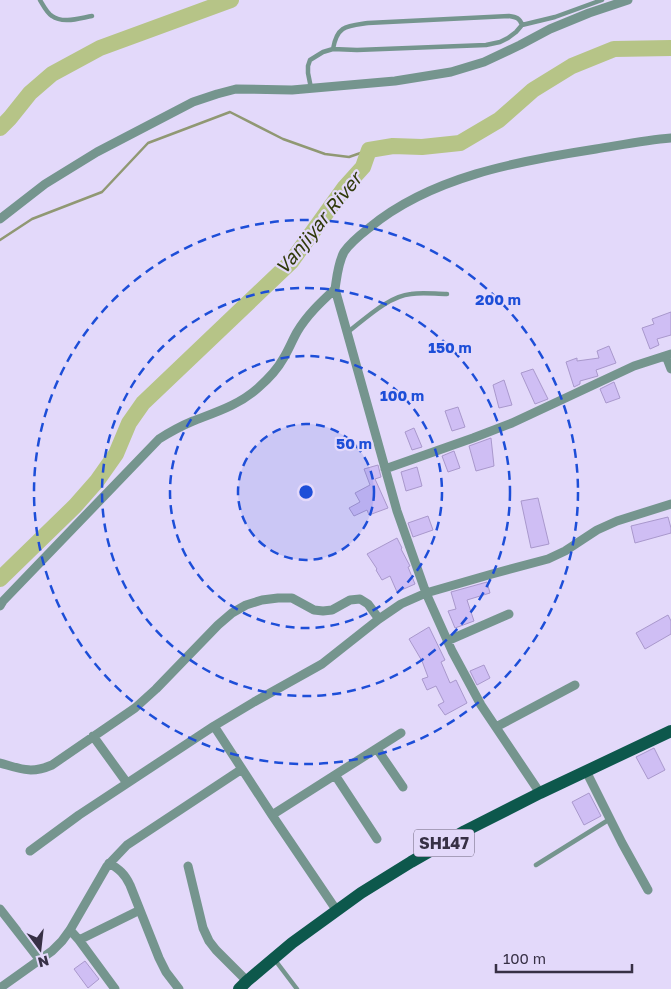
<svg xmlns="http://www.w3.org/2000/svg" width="671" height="989" viewBox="0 0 671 989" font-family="'Golos Text',sans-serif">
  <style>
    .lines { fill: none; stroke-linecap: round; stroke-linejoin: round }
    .stream { stroke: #909873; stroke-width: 2.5 }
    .river { stroke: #b6c487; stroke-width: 16 }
    .building { fill: #cfbef4; stroke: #a998cc }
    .service { stroke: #75958e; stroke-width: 4.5 }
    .minor { stroke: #75958e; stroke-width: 9 }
    .primary { stroke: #0d584c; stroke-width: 12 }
    .ring { fill: none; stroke: #1d4ed8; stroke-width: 2.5; stroke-dasharray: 9 6 }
    .labels { text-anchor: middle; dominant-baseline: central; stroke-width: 4.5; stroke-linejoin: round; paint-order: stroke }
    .shield { fill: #e3d9fa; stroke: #6b637b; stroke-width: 1 }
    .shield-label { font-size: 16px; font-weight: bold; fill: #373045 }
    .water-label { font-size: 19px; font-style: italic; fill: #313a0b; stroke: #e3d9fa }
    .centre { fill: #1d4ed8; stroke: #e3d9fa; stroke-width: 2.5 }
    .ring-label { font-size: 15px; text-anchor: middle; font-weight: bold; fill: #1d4ed8; stroke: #e3d9fa; stroke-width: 4.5; stroke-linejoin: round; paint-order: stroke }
  </style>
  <rect width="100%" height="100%" fill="#e3d9fa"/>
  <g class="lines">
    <path class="stream" d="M0,240l32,-21 70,-27 46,-49 82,-31 53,27 42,15 24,3 20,-7"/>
    <path class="river" d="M0,128l10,-10 20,-25 22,-19 48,-26 131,-48
      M0,579l75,-73 22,-25 19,-27 13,-31 14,-20 148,-141 54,-75 18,-20 6,-17 24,-4 29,1 38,-4 39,-23 34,-30 39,-24 42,-17 57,-1"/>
  </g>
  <path class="building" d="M671,312v23l-14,4 2,6 -9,4 -8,-21 12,-4 -2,-5z
    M609,346l7,17 -20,7 2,6 -18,5v3l-6,3 -8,-25 11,-4v3l22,-3 -2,-7z
    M533,369l15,30 -13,5 -14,-31z
    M504,380l8,25 -13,3 -6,-23z
    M614,382l6,16 -14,5 -6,-14z
    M458,407l7,20 -13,4 -7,-20z
    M414,428l8,19 -10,3 -7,-18z
    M491,438l3,28 -18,5 -7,-25z
    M454,451l6,17 -12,4 -6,-16z
    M378,465l3,12 -6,2 13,29 -19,7 -2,-5 -13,6 -5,-8 11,-6 -5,-9 15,-8 -6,-16z
    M417,467l5,19 -16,5 -5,-19z
    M538,498l11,46 -18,4 -10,-47z
    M428,516l5,14 -20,7 -5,-14z
    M668,517l3,11v5l-36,10 -4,-17z
    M397,538l5,10 -1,1 9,17 -2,1 7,17 -18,8 -7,-16 -8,4 -6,-10 1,-1 -10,-15z
    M487,582l3,11 -23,7 7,21 -19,7 -7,-17 8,-2 -5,-17z
    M668,615l3,6v13l-26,15 -9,-16z
    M429,627l16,33 -4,2 9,21 6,-3 11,23 -22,12 -7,-10 6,-3 -8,-16 -9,4 -5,-11 6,-2 -6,-16 -13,-22z
    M484,665l6,13 -13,7 -7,-14z
    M654,748l11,22 -17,9 -12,-22z
    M589,793l12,23 -17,9 -12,-23z
    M85,961l14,18 -11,9 -14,-19z"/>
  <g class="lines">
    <path class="service" d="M40,0c3,5 7,13 12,16 11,8 28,2 40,0
      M333,49c4,-24 14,-23 35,-26l141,-7c7,1 11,2 13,9
      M311,88l-3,-15v-7l2,-6 13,-8 10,-3 24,1 129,-5 14,-3 8,-4 8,-6 6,-7 33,-8 47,-17
      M348,332c18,-14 41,-36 63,-38 12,-2 24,0 36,0
      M536,865l74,-46
      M275,960l22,29"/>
    <path class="minor" d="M0,219l45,-35 52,-32 96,-50 24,-8 19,-5 56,1 103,-9 56,-9 33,-10 36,-17 30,-16 39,-16 39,-13
      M666,356l5,13
      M385,469l88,-31 39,-15 122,-57 37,-12
      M0,606l3,-5 156,-162c11,-7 22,-13 34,-18 23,-9 46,-16 65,-33 9,-8 19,-18 25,-29 5,-8 9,-18 14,-27 10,-17 24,-30 38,-43
      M447,641l62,-27
      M214,726l58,89 65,96
      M496,727l79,-42
      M93,736l34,47
      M377,749l26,38
      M0,763c21,6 31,11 52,2l83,-57 21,-19 62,-64 14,-12 14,-8 16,-5 16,-2h14l22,12 9,1 9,-1 18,-10 10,-1 8,5 11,15
      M586,771l36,72 26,47
      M335,775l42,64
      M540,793l-59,-88 -29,-54 -26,-58 -29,-82 -62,-222c2,-13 3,-26 9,-37 6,-9 16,-17 25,-24 61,-51 149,-67 227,-79 25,-4 50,-9 75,-11
      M272,815l129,-82
      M30,851l49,-36 135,-89 40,-24 68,-38 57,-45 22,-15 25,-11 66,-19 56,-15 17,-8 32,-21 20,-9 54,-17
      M109,863c10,6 16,11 21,22l29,73 7,14 13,17
      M188,866l15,62 6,13 7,9 31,31
      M0,909l39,50
      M70,930l9,10 36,49
      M79,940l61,-30
      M0,988l52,-37 10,-10 8,-11 37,-64 20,-21 115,-76"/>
    <path class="primary" d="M239,989l8,-8 45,-38 69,-50 50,-31 54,-31 75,-38 131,-62"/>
  </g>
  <circle cx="306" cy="492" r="68" fill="#1d4ed8" fill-opacity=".12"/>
  <g class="ring">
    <circle cx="306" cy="492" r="68"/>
    <circle cx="306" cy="492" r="136"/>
    <circle cx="306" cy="492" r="204"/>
    <circle cx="306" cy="492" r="272"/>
  </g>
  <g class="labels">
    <rect class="shield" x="414" y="829.5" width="60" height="27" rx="4"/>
    <g class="shield-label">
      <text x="444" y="843">SH147</text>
    </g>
    <g class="water-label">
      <text transform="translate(318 223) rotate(-51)">Vanjiyar River</text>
    </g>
  </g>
  <circle cx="306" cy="492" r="8" class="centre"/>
  <g class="ring-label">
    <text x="498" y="305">200 m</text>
    <text x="450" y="353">150 m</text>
    <text x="402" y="401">100 m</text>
    <text x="354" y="449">50 m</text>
  </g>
  <g transform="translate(40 949) rotate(165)" stroke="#e3d9fa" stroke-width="4" paint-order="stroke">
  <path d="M0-4L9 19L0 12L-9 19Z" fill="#373045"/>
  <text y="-8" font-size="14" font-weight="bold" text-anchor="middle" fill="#373045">N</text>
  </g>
  <path d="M496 964v8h136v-8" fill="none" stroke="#373045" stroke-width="2.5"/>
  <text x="503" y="964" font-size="15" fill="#373045" stroke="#e3d9fa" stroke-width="4" paint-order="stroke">100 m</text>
</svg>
